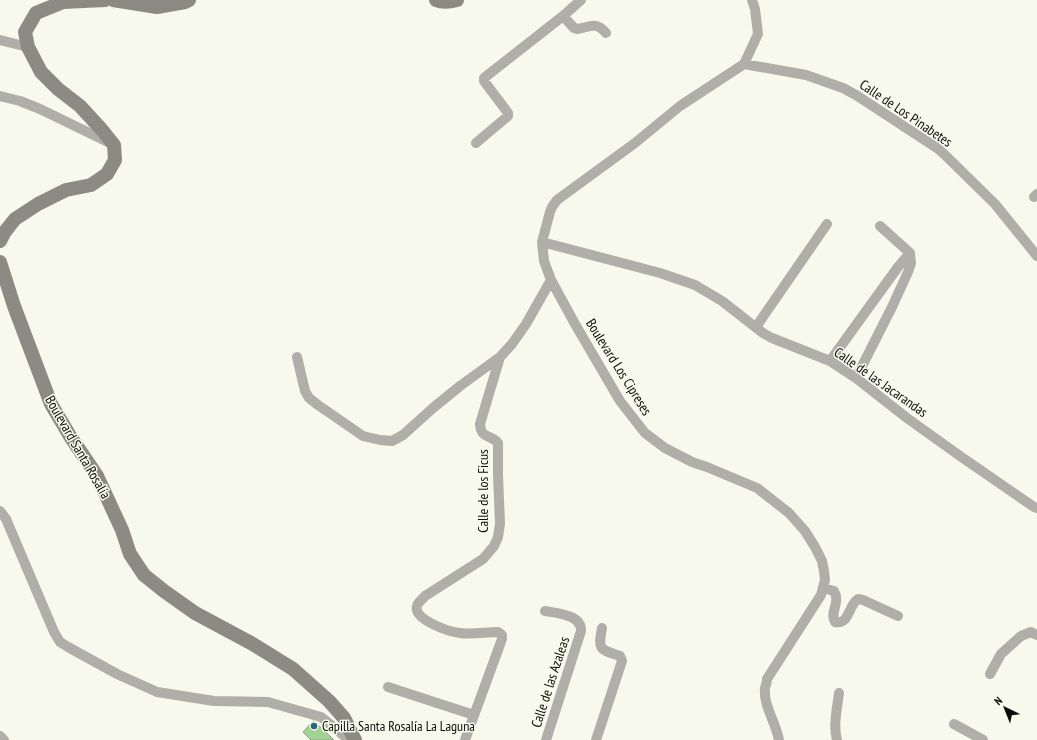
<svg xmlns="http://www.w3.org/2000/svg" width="1037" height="740" viewBox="0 0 1037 740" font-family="'PT Sans Narrow',sans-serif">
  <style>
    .building { fill: #a3d292; stroke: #939a90 }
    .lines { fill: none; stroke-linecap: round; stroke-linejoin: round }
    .street { stroke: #afaea8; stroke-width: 10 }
    .secondary { stroke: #8c8a82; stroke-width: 14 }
    .poi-dot { fill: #2b657e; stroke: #f6f9ec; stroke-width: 1.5 }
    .labels { text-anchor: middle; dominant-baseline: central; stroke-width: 3; stroke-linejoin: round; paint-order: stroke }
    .street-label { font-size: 14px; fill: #0c0c08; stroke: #f6f9ec }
    .poi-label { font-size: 14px; fill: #0c0c08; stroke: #f6f9ec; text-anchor: start }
  </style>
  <rect width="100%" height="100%" fill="#f6f9ec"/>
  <path class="building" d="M313,721l2,1 19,18h-23l-8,-8z"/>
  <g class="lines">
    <path class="street" d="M752,0l3,9 3,25 -14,30 -64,42 -45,37 -78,57 -5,7 -2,5 -8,30 2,19 7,19 24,44 45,77 25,32 20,15 27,14 15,5 50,21 32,25 16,18 10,16 7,14 2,10 1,9 -4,15 -54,84c0,3 -1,6 -2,9 -2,17 11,35 14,52
      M563,16l11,12 3,1c13,-2 19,-8 29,4
      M0,40l28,7
      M744,64l62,11 37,13 13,7 81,53 7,6 51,50 42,52
      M0,96l20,5 20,8 70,34
      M476,143l32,-27v-3l-24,-32v-3l79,-62 18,-16
      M1034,197l3,-3
      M542,242l118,31 35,12 27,16 41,32 9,5 58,23 26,17 51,40 53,38 74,51 3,1
      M756,327l71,-103
      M297,357l8,34 4,7 9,7 45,31 17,4 12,1 11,-6 30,-27 27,-22 40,-29 12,-13 14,-20 25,-44
      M830,361l68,-94 12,-14
      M856,378l36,-71 16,-35 3,-9 -1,-10 -30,-27
      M0,511l6,8 48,113 6,10 8,5 49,27 40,18 57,9 54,1 53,15 21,17 6,6
      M823,588l11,3c7,12 -5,21 1,31 15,3 13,-17 23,-23l5,1 35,16
      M545,611c12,2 37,4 36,20l-35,109
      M990,674l11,-20 20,-18 10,-4 6,3
      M388,687l86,28
      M954,724l29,16
      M0,736l4,4
      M465,740l37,-101v-4l-4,-3c-12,0 -27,3 -38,1 -10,-1 -47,-13 -43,-27 1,-4 6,-7 8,-10l58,-37 11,-13 4,-9 2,-13 -2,-49v-32c-8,-9 -17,-4 -18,-19l20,-67
      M596,740l26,-79 -2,-5c-21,-7 -22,-6 -18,-28
      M837,740c-4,-15 0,-31 2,-47"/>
    <path class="secondary" d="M113,0l44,7 28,-5 4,-2
      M436,0c7,3 14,2 21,0
      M0,241l4,-8 11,-14 23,-15 28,-14 25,-5 16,-11 8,-14 -1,-15 -12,-15 -22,-24 -22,-17 -17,-17 -13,-25 -3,-15 11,-19 27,-11 42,-2
      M0,262l14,44 37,98 19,32 27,40 25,54 8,24 14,21 20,16 31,22 56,30 42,26 36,32 15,17 11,22"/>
  </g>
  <circle class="poi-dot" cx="314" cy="726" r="4"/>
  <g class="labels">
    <g class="street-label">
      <text transform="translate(906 113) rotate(34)">Calle de Los Pinabetes</text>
      <text transform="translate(619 367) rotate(58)">Boulevard Los Cipreses</text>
      <text transform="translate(881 382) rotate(35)">Calle de las Jacarandas</text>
      <text transform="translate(78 447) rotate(60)">Boulevard Santa Rosalía</text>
      <text transform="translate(483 491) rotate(-90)">Calle de los Ficus</text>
      <text transform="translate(550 682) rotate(-72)">Calle de las Azaleas</text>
    </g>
    <g class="poi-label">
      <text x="322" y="726">Capilla Santa Rosalía La Laguna</text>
    </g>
  </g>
  <g transform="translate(1005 708) rotate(317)" stroke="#f6f9ec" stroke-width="3" paint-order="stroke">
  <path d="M0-3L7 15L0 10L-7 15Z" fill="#0c0c08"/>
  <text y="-6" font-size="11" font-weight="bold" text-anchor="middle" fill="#0c0c08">N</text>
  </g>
</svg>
